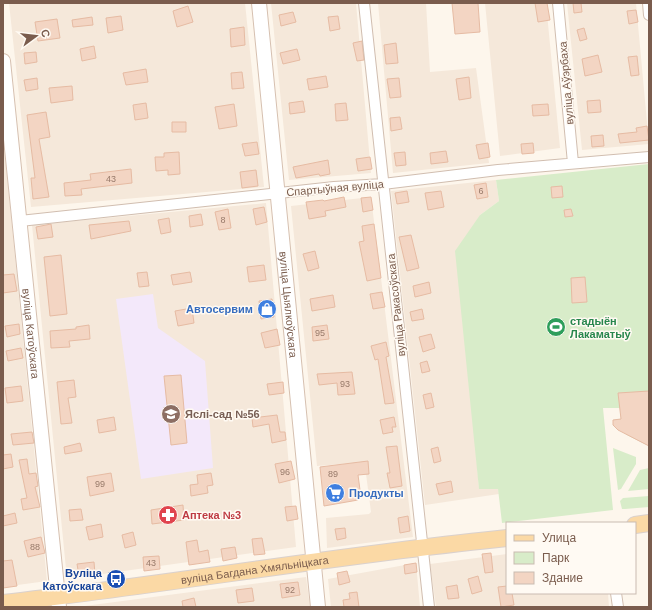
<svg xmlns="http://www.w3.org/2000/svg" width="652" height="610" viewBox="0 0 652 610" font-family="Helvetica,sans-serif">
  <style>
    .residential { fill: #f5e8da }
    .education { fill: #f3e8fa }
    .green { fill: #d8ecc9 }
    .building { fill: #f3d5c3; stroke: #e6bba3 }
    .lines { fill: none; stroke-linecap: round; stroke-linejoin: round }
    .street-casing { stroke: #d1beb0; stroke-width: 12 }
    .secondary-casing { stroke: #d6c0b0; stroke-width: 16 }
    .primary-casing { stroke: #dad1cd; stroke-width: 18 }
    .street { stroke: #fff; stroke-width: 10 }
    .secondary { stroke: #fff; stroke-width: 14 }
    .primary { stroke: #fbd9a5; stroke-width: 16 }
    .labels { text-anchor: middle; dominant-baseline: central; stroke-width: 3; stroke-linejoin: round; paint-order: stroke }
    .number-label { font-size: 9px; fill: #987a6a }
    .street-label { font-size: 11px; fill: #7a5c4d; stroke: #fffaf3 }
    .shop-label { font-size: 11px; font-weight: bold; fill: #366cbe; stroke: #fffaf3; text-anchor: end }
    .leisure-label { font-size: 11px; font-weight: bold; fill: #27864d; stroke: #fffaf3; text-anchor: start }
    .education-label { font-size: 11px; font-weight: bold; fill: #785e54; stroke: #fffaf3; text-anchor: start }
    .health-label { font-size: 11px; font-weight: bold; fill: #be3a42; stroke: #fffaf3; text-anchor: start }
    .transit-label { font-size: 11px; font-weight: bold; fill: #164399; stroke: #fffaf3; text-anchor: end }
  </style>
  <rect width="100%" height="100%" fill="#fdf6ec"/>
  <path class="residential" d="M9,3h236l19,184 -233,20z
    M271,3h85l15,170 -82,7z
    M378,3h48l4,69 46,-4 13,95 -96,10z
    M485,3h61l14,145 -60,8z
    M567,3h69l13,141 -67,6z
    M3,135l44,446 -44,6z
    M496,180l3,21 -19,14 -8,187 7,87h19l1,5 -74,11 -34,-314z
    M371,197l42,340 -86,11 -1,-30 43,-4 2,-2 -5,-38 3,-1 -1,-11 -51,4 -26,-260z
    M266,203l30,344 -229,32 -35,-354z
    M507,554v39h101l1,14h-173l-6,-43z
    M416,563l4,44h-89l-3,-28z
    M306,577l4,30h-233z"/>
  <path class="education" d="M153,294l5,34 47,33 8,107 -72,11 -25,-180z"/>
  <path class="green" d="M649,164v282l-22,-11 -14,-10v-5l8,-1 -1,-11h-17l10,102 -111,13 -4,-34h-19l-24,-238 25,-36 19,-14 -3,-21z
    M613,448l23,9v7l-15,25 -3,1z
    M649,468v21l-21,2 12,-21z
    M649,496v11l-24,2h-3l-2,-8 3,-3z"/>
  <path class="building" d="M452,3h26l2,29 -25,2z
    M535,3h12l3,17 -12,2z
    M573,3h8l1,9 -8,1z
    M188,6l5,16 -16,5 -4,-16z
    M636,10l2,12 -9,2 -2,-13z
    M293,12l3,10 -15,4 -2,-11z
    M121,16l2,14 -15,3 -2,-15z
    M338,16l2,13 -10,2 -2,-14z
    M92,17l1,8 -20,2 -1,-7z
    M57,19l3,19 -22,3 -3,-19z
    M244,27l1,18 -14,2 -1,-18z
    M584,28l3,11 -7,2 -3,-11z
    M362,41l2,19 -7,1 -4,-18z
    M396,43l2,20 -12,1 -2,-19z
    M94,46l2,12 -14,3 -2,-12z
    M297,49l3,11 -17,4 -3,-11z
    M36,52l1,10 -12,2 -1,-11z
    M598,55l4,17 -17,4 -3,-17z
    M637,56l2,19 -8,1 -3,-19z
    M146,69l2,13 -22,3 -3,-12z
    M242,72l2,16 -12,1 -1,-16z
    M326,76l2,11 -19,3 -2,-11z
    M469,77l2,21 -12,2 -3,-21z
    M37,78l1,11 -12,2 -2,-11z
    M399,78l2,19 -11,1 -3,-19z
    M72,86l1,14 -22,3 -2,-15z
    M600,100l1,12 -13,1 -1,-12z
    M303,101l2,11 -15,2 -1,-11z
    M146,103l2,15 -13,2 -2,-15z
    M346,103l2,17 -12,1 -1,-17z
    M234,104l3,22 -18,3 -4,-22z
    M548,104l1,11 -16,1 -1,-11z
    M46,112l4,25 -11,2 10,58 -16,2 -2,-21h4l-8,-63z
    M400,117l2,12 -11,2 -1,-13z
    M172,122h14v10h-14z
    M647,126l2,14 -29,3 -2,-9 19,-2 -1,-4z
    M603,135l1,11 -12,1 -1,-11z
    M257,142l2,12 -14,2 -3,-12z
    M488,143l2,14 -11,2 -3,-14z
    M533,143l1,10 -12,1 -1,-10z
    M446,151l2,11 -17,2 -1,-11z
    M179,152l1,22 -12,1v-5l-12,1 -1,-14h9v-4z
    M405,152l1,13 -10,1 -2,-13z
    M370,157l2,12 -14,2 -2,-12z
    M328,160l2,14 -10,2 -1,-2 -23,4 -3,-11z
    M131,169l1,14 -51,6 1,6 -17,1 -1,-13 27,-3 -1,-6z
    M256,170l2,16 -16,2 -2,-16z
    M486,183l2,14 -11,2 -3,-14z
    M562,186l1,11 -11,1 -1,-11z
    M407,191l2,11 -12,2 -2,-11z
    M441,191l3,16 -16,3 -3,-17z
    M344,197l2,10 -21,4 1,5 -17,3 -3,-17 17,-2 1,1z
    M371,197l2,13 -10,2 -2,-14z
    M264,207l3,15 -11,3 -3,-16z
    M228,209l3,19 -12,2 -4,-18z
    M571,209l2,7 -8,1 -1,-7z
    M201,214l2,11 -13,2 -1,-11z
    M169,218l2,14 -10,2 -3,-14z
    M129,221l2,10 -40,8 -2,-14z
    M51,224l2,13 -15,2 -2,-12z
    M374,224l7,54 -14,3 -8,-39 5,-1 -2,-15z
    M411,235l8,33 -12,3 -8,-34z
    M315,251l4,17 -11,3 -5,-17z
    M61,255l6,59 -17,2 -6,-59z
    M264,265l2,15 -17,2 -2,-15z
    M147,272l2,14 -10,1 -2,-14z
    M190,272l2,10 -19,3 -2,-10z
    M14,274l3,17 -14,2v-18z
    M585,277l2,25 -15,1 -1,-25z
    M429,282l2,11 -16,4 -2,-11z
    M382,292l3,15 -12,2 -3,-15z
    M333,295l2,12 -23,4 -2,-12z
    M272,299l2,18 -13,2 -2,-18z
    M192,308l2,15 -16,3 -3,-15z
    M422,309l2,10 -12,2 -2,-9z
    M19,324l1,10 -13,3 -2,-11z
    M89,325l1,14 -21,2 1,6 -19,1 -1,-17 26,-2v-2z
    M327,325l2,14 -16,2 -1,-14z
    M277,329l3,16 -15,3 -4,-15z
    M431,334l4,14 -12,4 -4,-15z
    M386,342l3,14 -3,1 8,46 -9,1 -7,-45 -3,1 -4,-14z
    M21,348l2,10 -15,3 -2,-10z
    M427,361l3,10 -8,2 -2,-10z
    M352,372l3,22 -17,1 -1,-12 -18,2 -2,-11z
    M181,375l6,68 -16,2 -7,-69z
    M74,380l2,17 -8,1 4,25 -11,1 -4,-42z
    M283,382l1,11 -15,2 -2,-11z
    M21,386l2,15 -16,2 -2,-15z
    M649,391v55l-31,-16 -5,-5v-5l8,-1 -3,-26z
    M431,393l3,14 -8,2 -3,-14z
    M277,415l3,17h5l1,8 -14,3 -3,-19 -16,3 -1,-9z
    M114,417l2,13 -17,3 -2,-13z
    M394,417l2,10h-4l1,5 -10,2 -3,-14z
    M32,432l2,11 -21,2 -2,-11z
    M80,443l2,8 -17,3 -1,-7z
    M397,446l5,40 -12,2 -3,-15h3l-4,-26z
    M438,447l3,14 -7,2 -3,-14z
    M11,454l2,13 -10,2v-14z
    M27,459l2,15 7,-1 2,13 -3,1 5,20 -17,3 -2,-11 6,-1 -8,-38z
    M291,461l4,18 -16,4 -4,-19z
    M368,461l1,13 -11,1 2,15 -3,1 1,9 -34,6 -4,-39z
    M111,473l3,18 -24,5 -3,-19z
    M211,473l2,12 -6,1 1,7 -17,3 -1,-11 8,-1 -1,-9z
    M451,481l2,11 -14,3 -3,-11z
    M183,505l1,15 -32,4 -1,-14z
    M296,506l2,13 -11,2 -2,-14z
    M81,509l2,11 -13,1 -1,-11z
    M15,513l2,10 -14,3v-10z
    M408,516l2,15 -10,2 -2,-15z
    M101,524l2,13 -14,3 -3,-13z
    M345,528l1,10 -9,2 -2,-11z
    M133,532l3,13 -11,3 -3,-13z
    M41,537l4,16 -17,4 -4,-16z
    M262,538l3,16 -11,1 -2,-16z
    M197,540l2,12 9,-2 2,12 -21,3 -3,-23z
    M235,547l2,11 -14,3 -2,-12z
    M491,553l2,19 -8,1 -3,-19z
    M159,556l1,13 -16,2 -1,-14z
    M12,560l5,26 -14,2v-27z
    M94,562l1,12 -16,2 -2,-12z
    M416,563l1,9 -12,2 -1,-9z
    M347,571l3,11 -11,3 -2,-12z
    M478,576l4,15 -10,3 -4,-15z
    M298,582l2,13 -18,3 -2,-14z
    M457,585l2,13 -11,1 -2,-12z
    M507,586v7h5l2,12 -13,2 -3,-20z
    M252,588l2,13 -16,2 -2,-13z
    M357,592l2,15h-15l-1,-7 7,-1 -1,-6z
    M194,598l2,9h-13l-1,-6z"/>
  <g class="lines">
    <defs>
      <path id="street" d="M364,3l65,604
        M558,3l15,160
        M648,3l1,12
        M20,221l314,-34 49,-3 115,-14 151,-13
        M616,593l2,14"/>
      <g id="secondary">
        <path id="s1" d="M259,3l59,604"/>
        <path id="s2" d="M3,61l56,546"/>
      </g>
      <g id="primary">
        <path d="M635,525l14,-2"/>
        <path id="s3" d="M3,603c168,-19 336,-48 504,-65"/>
      </g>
    </defs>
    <use href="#street" class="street-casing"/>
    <use href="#secondary" class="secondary-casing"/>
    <use href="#primary" class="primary-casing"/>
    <use href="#street" class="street"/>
    <use href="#secondary" class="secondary"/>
    <use href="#primary" class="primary"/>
  </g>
  <defs>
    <symbol id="shop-disc" viewBox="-11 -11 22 22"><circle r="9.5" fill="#3f7fe0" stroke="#fffaf3"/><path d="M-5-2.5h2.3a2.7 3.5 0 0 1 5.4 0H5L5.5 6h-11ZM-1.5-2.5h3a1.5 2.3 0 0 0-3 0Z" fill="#fff"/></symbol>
    <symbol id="stadium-disc" viewBox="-11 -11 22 22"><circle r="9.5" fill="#2e9e5b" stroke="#fffaf3"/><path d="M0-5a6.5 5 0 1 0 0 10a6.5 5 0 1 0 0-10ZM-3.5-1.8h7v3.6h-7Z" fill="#fff"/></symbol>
    <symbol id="school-disc" viewBox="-11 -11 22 22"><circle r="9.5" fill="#8d6e63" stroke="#fffaf3"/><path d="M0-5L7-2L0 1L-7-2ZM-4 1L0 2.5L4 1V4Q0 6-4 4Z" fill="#fff"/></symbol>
    <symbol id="supermarket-disc" viewBox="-11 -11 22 22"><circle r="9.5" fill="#3f7fe0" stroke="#fffaf3"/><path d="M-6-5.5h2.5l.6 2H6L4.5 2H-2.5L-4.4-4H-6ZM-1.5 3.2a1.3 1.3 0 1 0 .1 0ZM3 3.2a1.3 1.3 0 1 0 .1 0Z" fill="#fff"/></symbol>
    <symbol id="pharmacy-disc" viewBox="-11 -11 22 22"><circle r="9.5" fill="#e0444e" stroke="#fffaf3"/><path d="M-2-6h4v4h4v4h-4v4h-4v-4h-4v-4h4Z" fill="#fff"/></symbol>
    <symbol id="bus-disc" viewBox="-11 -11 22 22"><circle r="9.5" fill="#1a4fb4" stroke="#fffaf3"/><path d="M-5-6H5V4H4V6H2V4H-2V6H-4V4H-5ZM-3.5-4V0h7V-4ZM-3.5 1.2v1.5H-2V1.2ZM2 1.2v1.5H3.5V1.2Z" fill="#fff"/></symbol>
  </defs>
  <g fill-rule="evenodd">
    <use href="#shop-disc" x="256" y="298" width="22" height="22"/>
    <use href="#stadium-disc" x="545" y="316" width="22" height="22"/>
    <use href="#school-disc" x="160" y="403" width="22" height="22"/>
    <use href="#supermarket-disc" x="324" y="482" width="22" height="22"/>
    <use href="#pharmacy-disc" x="157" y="504" width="22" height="22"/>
    <use href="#bus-disc" x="105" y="568" width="22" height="22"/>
  </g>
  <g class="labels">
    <g class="number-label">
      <text x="111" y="179">43</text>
      <text x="481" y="191">6</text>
      <text x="223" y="220">8</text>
      <text x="320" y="333">95</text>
      <text x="345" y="384">93</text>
      <text x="285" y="472">96</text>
      <text x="333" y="474">89</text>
      <text x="100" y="484">99</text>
      <text x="35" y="547">88</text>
      <text x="151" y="563">43</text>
      <text x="290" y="590">92</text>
    </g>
    <g class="street-label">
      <text transform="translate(566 83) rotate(-95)">вуліца Аўэрбаха</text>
      <text transform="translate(335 188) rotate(-5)">Спартыўная вуліца</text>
      <text stroke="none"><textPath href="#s1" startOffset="303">вуліца Цыялкоўскага</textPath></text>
      <text transform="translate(396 305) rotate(-96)">вуліца Ракасоўскага</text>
      <text stroke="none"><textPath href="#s2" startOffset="274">вуліца Катоўскага</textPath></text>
      <text stroke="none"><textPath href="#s3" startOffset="254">вуліца Багдана Хмяльніцкага</textPath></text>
    </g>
    <g class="shop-label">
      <text x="253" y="309">Автосервим</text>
      <text x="349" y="493" text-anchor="start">Продукты</text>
    </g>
    <g class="leisure-label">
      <text x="570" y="321">стадыён<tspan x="570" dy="13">Лакаматыў</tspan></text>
    </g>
    <g class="education-label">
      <text x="185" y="414">Яслі-сад №56</text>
    </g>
    <g class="health-label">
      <text x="182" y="515">Аптека №3</text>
    </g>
    <g class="transit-label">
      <text x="102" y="573">Вуліца<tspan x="102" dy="13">Катоўскага</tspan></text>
    </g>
  </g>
  <rect width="652" height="610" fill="none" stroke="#7a5c4d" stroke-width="8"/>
  <rect x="506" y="522" width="130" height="72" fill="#fffaf3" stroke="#cabbb1"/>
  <rect x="514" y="535" width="20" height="6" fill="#fbd9a5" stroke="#cabbb1"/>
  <text x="542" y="542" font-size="12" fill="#7a5c4d">Улица</text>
  <rect x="514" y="552" width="20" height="12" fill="#d8ecc9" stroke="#cabbb1"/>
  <text x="542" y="562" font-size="12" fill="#7a5c4d">Парк</text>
  <rect x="514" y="572" width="20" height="12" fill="#f3d5c3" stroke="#cabbb1"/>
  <text x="542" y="582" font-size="12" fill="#7a5c4d">Здание</text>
  <g transform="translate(36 36) rotate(75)" stroke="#fffaf3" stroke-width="3" paint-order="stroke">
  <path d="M0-3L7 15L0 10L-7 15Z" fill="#7a5c4d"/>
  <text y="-6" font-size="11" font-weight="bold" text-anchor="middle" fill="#7a5c4d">С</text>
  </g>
</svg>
